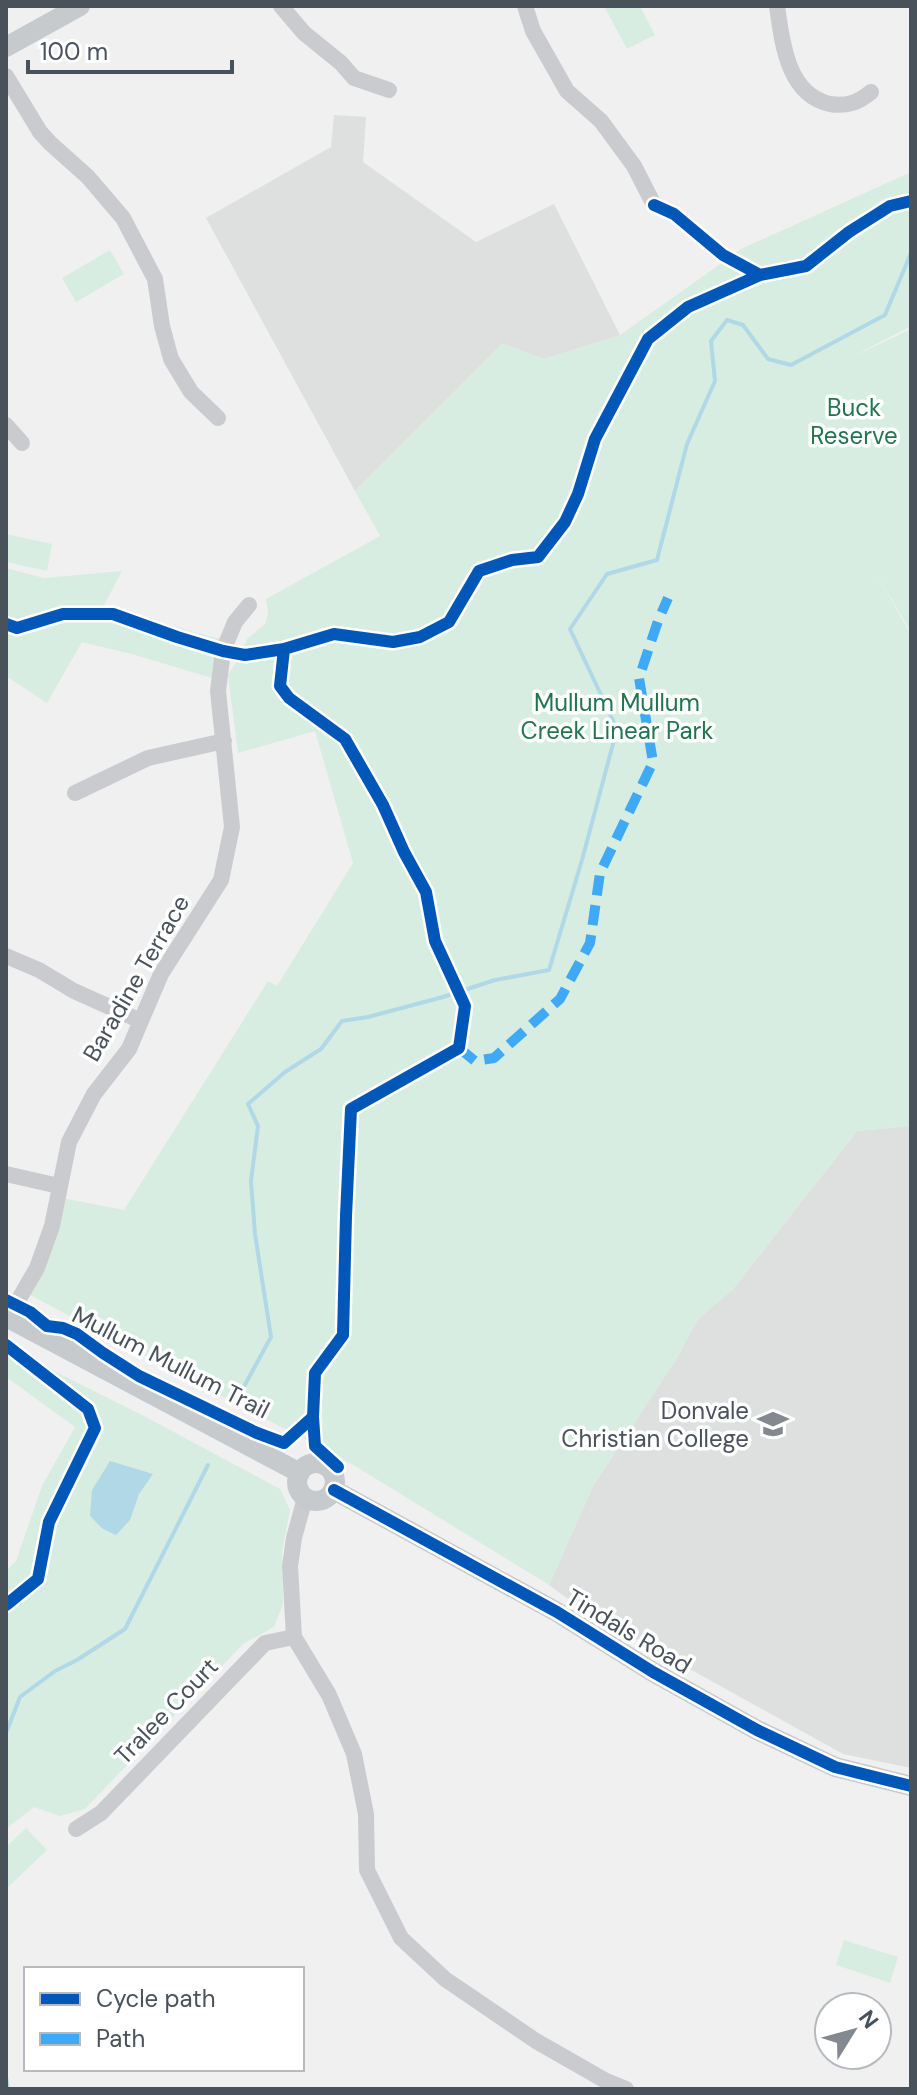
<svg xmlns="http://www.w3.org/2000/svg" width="917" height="2095" viewBox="0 0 917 2095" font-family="'DM Sans',sans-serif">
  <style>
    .education { fill: #dedfdf }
    .green { fill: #d7ede1 }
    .water { fill: #b0d8e6 }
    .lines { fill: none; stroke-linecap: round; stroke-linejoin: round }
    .stream { stroke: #b0d8e6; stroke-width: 4 }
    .minor { stroke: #cacbce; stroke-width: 16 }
    .major { stroke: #c7cacc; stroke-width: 20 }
    .quiet { stroke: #3fa9f5; stroke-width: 10; stroke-dasharray: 20 10; stroke-linecap: butt }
    .cycleway-casing { stroke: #fff; stroke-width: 17 }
    .cycleway { stroke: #0057b8; stroke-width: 12 }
    .labels { text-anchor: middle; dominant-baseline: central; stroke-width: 7; stroke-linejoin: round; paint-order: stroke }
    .park-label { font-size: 24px; fill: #217450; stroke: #fff }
    .street-label { font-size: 24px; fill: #49515a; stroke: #fff }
    .poi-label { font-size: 24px; fill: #49515a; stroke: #fff; text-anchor: end }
  </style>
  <rect width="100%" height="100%" fill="#f0f0f0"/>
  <path class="education" d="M334,115l32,2 -3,45 113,80 78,-38 66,131 -76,24 -42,-15 -147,147 -149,-273 125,-71z
    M911,1126v642l-68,-14 -263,-146 -31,-23 44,-99 82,-125 23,-42 35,-30 124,-158z"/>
  <path class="green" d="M604,6h36l15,29 -28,14z
    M911,172v154l-59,31 59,-28v303l-35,-59 35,62v491l-54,5 -124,158 -35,30 -23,42 -82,125 -44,99 -194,-119 -325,-171 32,-97 62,12 144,-229 9,5 76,-123 -38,-132 -77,22 -10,-78 13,-21 6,-15 18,-15 3,-11 -2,-14 114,-63 -25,-45 147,-148 42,16 76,-24 123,-87z
    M110,250l14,24 -48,28 -14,-24z
    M6,534l46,10 -5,27 -41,-9z
    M6,568l38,10 78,-7 -19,36 117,32 -8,39 -77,-23 -53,-13 -35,61 -41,-27z
    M6,1347l138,69 136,73 10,21 -8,43 1,51 -9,23 -31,17 -158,165 -25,7 -26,-9 -28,22v-258l10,-10 26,-75 33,-59 -69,-50z
    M26,1828l21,22 -41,39v-42z
    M844,1940l54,17 -8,26 -54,-18z"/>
  <path class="water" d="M110,1461l43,13 -14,20 -9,26 -14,15 -13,-6 -13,-13 2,-26z"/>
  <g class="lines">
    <path class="stream" d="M241,1392l30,-55 -16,-103 -4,-53 7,-55 -10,-22 37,-32 36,-23 21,-28 26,-4 75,-20 52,-17 54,-10 33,-110 35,-131 -47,-100 37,-55 50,-14 30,-116 28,-63 -4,-40 16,-21 16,5 25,34 23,6 94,-50 26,-62
      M6,1733l14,-36 35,-26 22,-11 48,-31 83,-164
      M6,2077l2,12"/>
    <path class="minor" d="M281,6l23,27 37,30 13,15 35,12
      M525,6l8,25 34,60 34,30 33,45 20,39
      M777,6c5,35 10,89 53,98 17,3 29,-2 41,-12
      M6,76l34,56 10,11 38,34 35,41 32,61 7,47 9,33 20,33 27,26
      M6,425l16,18
      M75,793l73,-35 76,-17
      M6,956l33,14 35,21 67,30
      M6,1174l53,12
      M11,1320l5,-16 21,-36 15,-42 17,-84 25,-48 35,-45 32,-75 60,-94 11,-53 -14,-136 5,-40 12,-29 14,-17
      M305,1498l-11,40 -4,28 4,71 35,58 25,59 12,60 1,56 34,68 44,41 91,62 70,40 20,8
      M76,1829l25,-16 164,-170 29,-6"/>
    <path class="major" d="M6,47l74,-41
      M6,1317l294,156
      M297 1482a19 19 0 1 1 38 0a19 19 0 1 1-38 0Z
      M334,1490l223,122 96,60 104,58 78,37 76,19"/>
    <path class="quiet" d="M459,1048l16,13 19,-3 66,-59 30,-56 10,-70 53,-111 -14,-84 19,-57 10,-23"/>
    <defs>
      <path id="cycleway" d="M654,205l20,9 49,41 37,20
        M6,624l11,4 46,-14h50l64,23 46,14 22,4 39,-6
        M6,1300l24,12 17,14 16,2 14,6 26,19 36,23 118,57 27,10 29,-26
        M6,1345l82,64 7,19 -46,94 -11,57 -32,26
        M338,1467l-23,-21 -2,-29 2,-44 28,-38 3,-119 5,-107 108,-61 6,-42 -30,-65 -9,-49 -22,-40 -21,-47 -38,-66 -56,-41 -9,-12 4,-37 50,-15 59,8 27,-5 29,-15 30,-51 33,-11 26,-3 27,-35 13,-28 17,-55 53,-100 40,-32 72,-32 46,-9 43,-34 41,-26 21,-5
        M334,1490l223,122 96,60 104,58 78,37 76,19"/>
    </defs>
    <use href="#cycleway" class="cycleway-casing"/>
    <use href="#cycleway" class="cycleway"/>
  </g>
  <defs>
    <symbol id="school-bare" viewBox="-9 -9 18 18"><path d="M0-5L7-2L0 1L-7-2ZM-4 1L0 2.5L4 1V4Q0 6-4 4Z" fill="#83898e" stroke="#fff" stroke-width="2.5" paint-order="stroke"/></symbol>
  </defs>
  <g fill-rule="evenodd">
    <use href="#school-bare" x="751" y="1402" width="44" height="44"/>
  </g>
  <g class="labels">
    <g class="park-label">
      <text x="854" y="407">Buck<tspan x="854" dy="28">Reserve</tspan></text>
      <text x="617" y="702">Mullum Mullum<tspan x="617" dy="28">Creek Linear Park</tspan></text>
    </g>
    <g class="street-label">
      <text transform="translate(136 978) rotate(-60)">Baradine Terrace</text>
      <text transform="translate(171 1362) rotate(27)">Mullum Mullum Trail</text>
      <text transform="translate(629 1631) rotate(31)">Tindals Road</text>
      <text transform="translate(166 1711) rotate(-46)">Tralee Court</text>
    </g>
    <g class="poi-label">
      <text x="749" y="1410">Donvale<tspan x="749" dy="28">Christian College</tspan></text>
    </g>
  </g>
  <rect width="917" height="2095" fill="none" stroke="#49515a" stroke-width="16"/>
  <rect x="24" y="1967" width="280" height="104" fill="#ffffff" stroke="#b6b9bd" stroke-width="2"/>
  <rect x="40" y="1993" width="40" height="12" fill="#0057b8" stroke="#b6b9bd" stroke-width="2"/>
  <text x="96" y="2007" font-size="24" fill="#49515a">Cycle path</text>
  <rect x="40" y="2033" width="40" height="12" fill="#3fa9f5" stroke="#b6b9bd" stroke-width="2"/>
  <text x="96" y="2047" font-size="24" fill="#49515a">Path</text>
  <g transform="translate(853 2031) rotate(53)"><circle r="38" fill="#ffffff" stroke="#b6b9bd" stroke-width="2"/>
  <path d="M0-6L14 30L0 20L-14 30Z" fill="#83898e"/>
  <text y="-12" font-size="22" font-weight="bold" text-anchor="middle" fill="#49515a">N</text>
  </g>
  <path d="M28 60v12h204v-12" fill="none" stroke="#49515a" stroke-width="4"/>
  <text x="40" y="60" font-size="24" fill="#49515a" stroke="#ffffff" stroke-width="6" paint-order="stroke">100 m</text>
</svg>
